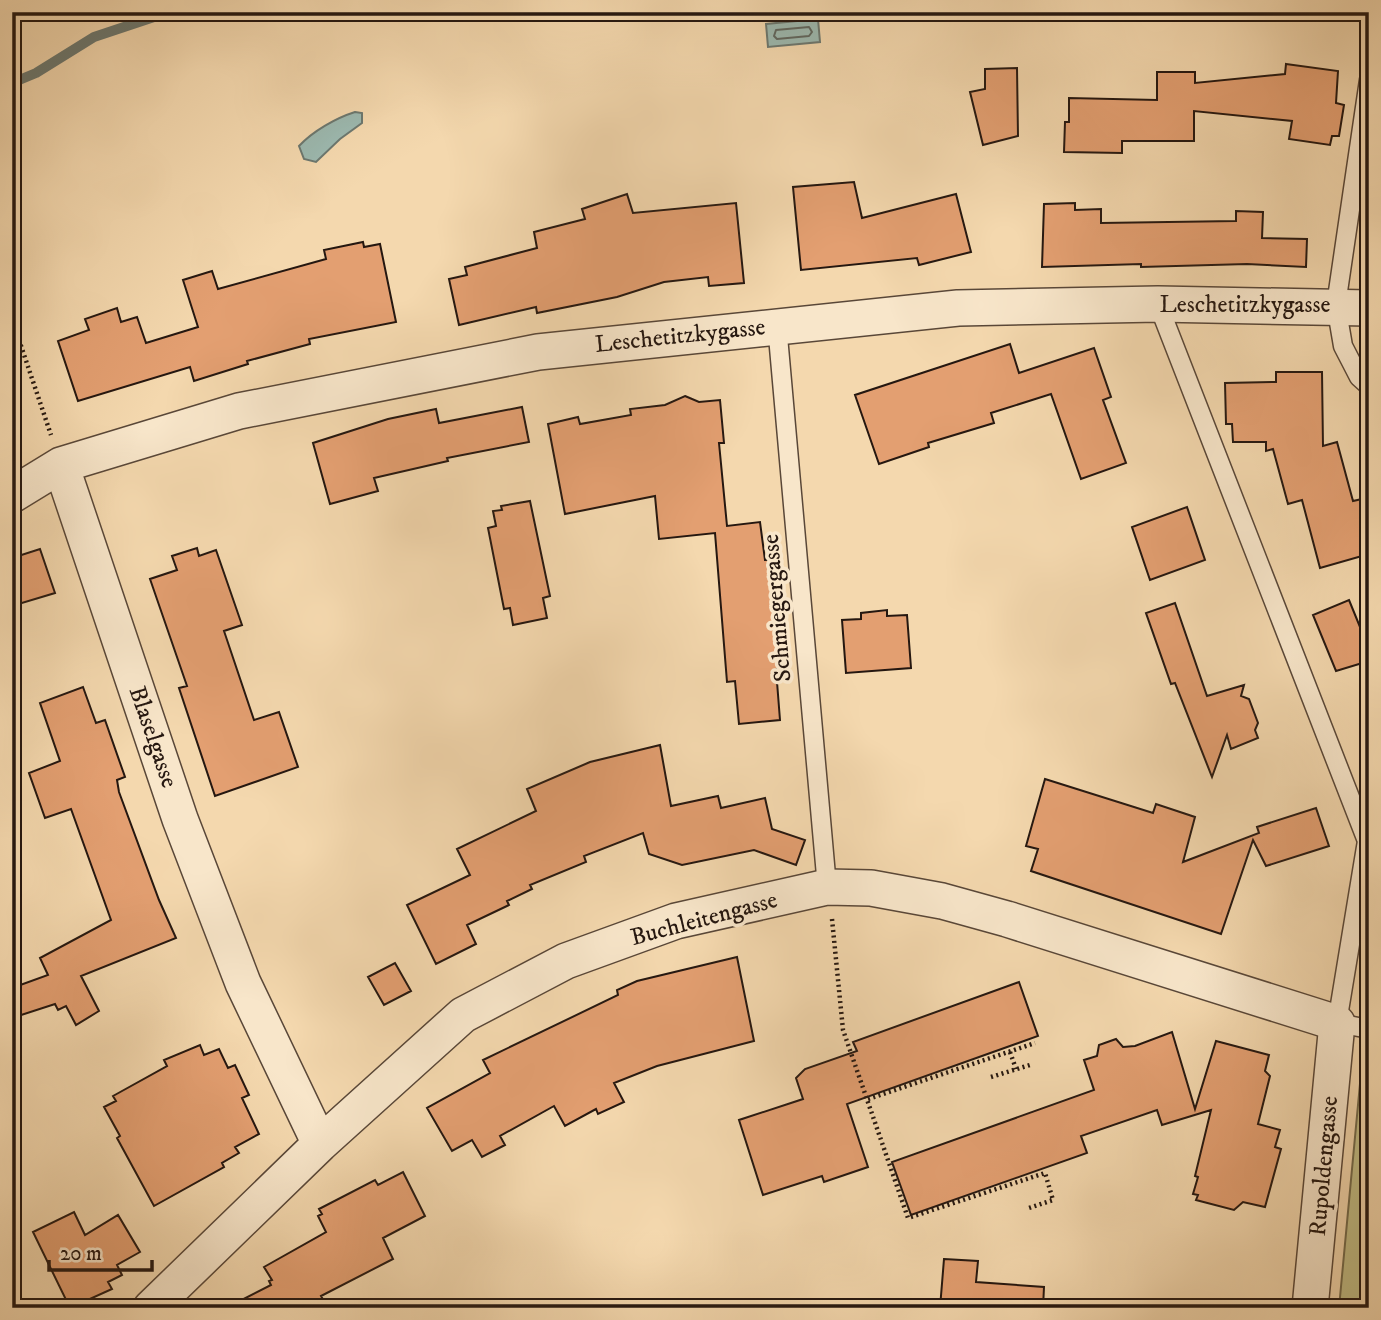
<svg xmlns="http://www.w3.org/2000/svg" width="1381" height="1320" viewBox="0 0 1381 1320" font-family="'IM FELL DW Pica',serif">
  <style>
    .green { fill: #c1bd86; stroke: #736a4b; stroke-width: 2 }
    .water { fill: #9cb9b0; stroke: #6c7870; stroke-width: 2 }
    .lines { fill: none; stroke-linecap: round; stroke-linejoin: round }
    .shore { stroke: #606860; stroke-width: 2 }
    .stream { stroke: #6c7870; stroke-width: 10 }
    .building { fill: #e39f71; stroke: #251710; stroke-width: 2 }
    .service-casing { stroke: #594738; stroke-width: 21 }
    .minor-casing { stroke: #594738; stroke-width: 38 }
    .path { stroke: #251710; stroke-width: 4.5; stroke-dasharray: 2 3.5; stroke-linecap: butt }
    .service { stroke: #f8e6ca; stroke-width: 18 }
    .minor { stroke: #f8e6ca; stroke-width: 35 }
    .labels { text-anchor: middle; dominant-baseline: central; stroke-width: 7; stroke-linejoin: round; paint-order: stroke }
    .street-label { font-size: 24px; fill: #251710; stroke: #f8e6ca }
  </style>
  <rect width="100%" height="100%" fill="#f4d8ae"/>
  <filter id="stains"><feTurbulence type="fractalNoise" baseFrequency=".00286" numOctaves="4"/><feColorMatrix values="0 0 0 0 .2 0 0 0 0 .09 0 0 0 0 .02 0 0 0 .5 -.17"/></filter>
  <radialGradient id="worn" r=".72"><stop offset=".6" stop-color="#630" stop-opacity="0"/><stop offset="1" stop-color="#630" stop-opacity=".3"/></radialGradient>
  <path class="green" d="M1364,1041h5v267h-30z"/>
  <path class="water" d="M818,19l2,23 -52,5 -2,-23z
    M355,112l7,1v10l-22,16 -24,23 -12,-3 -5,-13c14,-15 37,-28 56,-34z"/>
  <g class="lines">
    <path class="shore" d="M809,27l3,5 -3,4 -32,3 -3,-3 2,-6z"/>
    <path class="stream" d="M12,83l24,-10 58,-36 75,-25"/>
  </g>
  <path class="building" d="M1286,64l52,7 -2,32 8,2 -5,31h-7l-2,9 -41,-6 3,-18 -98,-10v30h-72v12l-58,-1 1,-30h4v-24l88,2v-28h38v11l90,-9z
    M1017,68l1,68 -35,9 -13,-53 15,-3v-20z
    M854,182l8,36 94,-24 15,58 -52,13 -2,-7 -116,12 -8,-83z
    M627,194l6,19 103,-10 8,80 -35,3 -1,-9 -44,5 -47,15 -80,16 -1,-6 -77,18 -10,-46 18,-4 -2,-8 72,-19 -3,-16 51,-13 -3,-10z
    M1075,203v7l26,-1v14l135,-2v-10l27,1 -1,26 45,1 -1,28 -59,-3 -106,3v-3l-99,3 2,-63z
    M363,242l1,5 16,-3 16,78 -87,17 1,5 -63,17 1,3 -54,17 -4,-14 -112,34 -20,-60 31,-11 -4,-11 32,-11 4,14 16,-5 9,26 52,-16 -15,-47 29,-9 6,18 108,-30 -2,-9z
    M1010,344l9,29 75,-25 17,49 -8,3 23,63 -45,16 -30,-85 -60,19 3,10 -66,20 1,4 -50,17 -24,-69z
    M1276,372h46l1,74 14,-4 16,59 9,-2 7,25v30l-49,14 -18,-68 -14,4 -15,-55 -7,2v-9h-33l-1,-18h-6l-1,-41 51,-1z
    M685,396l14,6 21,-2 4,43h-5l8,83 33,-4 5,38h4l9,74 3,35h-5l4,51 -41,4 -4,-43 -8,1 -12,-149 -56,6 -4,-43 -90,18 -17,-90 30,-7 2,7 51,-9 -1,-6 35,-4z
    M522,407l7,35 -82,16 1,3 -74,17 4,13 -48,13 -17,-61 75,-24 48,-10 3,14z
    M530,501l20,95 -7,2 4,20 -34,7 -3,-17 -6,1 -16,-81 8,-2 -3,-15 9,-1 -1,-4z
    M1187,507l18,53 -55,20 -18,-53z
    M197,548l2,8 17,-6 26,75 -18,6 30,89 25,-8 19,55 -83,29 -36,-108 8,-2 -37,-107 27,-9 -5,-14z
    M40,549l15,44 -43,13v-48z
    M1349,600l20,49v12l-33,10 -23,-56z
    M1175,603l32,93 37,-11 -3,11 8,3 9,24 -3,7 3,8 -27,11 -4,-14 -15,42 -37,-94 -4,1 -25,-71z
    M887,610v6l20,-1 4,53 -65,5 -4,-53 19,-1v-6z
    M83,687l13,36 9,-3 20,57 -8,3 2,12 40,108 17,38 -95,38 18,35 -23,14 -10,-19 -8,4 -3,-6 -43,14v-30l36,-13 -8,-17 71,-38 -40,-111 -26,9 -16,-45 31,-12 -20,-58z
    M660,745l11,61 47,-10 3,12 44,-10 7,31 33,11 -9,25 -42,-15 -72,15 -33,-11 -6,-21 -59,23 2,6 -56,23 2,4 -25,12 2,4 -42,20 9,19 -40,20 -29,-59 63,-30 -13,-26 79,-38 -9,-22 63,-27z
    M1045,779l108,34 3,-9 39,13 -12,45 76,-29 -2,-6 59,-19 13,38 -63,20 -13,-26 -32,94 -190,-63 7,-22 -12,-3z
    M737,957l17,84 -97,25 -43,17 10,19 -26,12 -2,-5 -31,17 -11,-20 -54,30 5,9 -23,12 -10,-17 -20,11 -25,-43 63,-35 -7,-13 135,-65 -1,-5 20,-9z
    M395,963l16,28 -27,14 -16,-28z
    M1019,982l19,54 -191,68 21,63 -44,15 -2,-6 -59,19 -24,-75 64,-21 -7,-21 9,-9 52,-18 -4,-9z
    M1172,1032l23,77 21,-68 53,14 -4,16 5,5 -12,48 22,6 -5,17 6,2 -16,58 -22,-5 -9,8 -38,-10 2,-5 -5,-1 5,-17 -3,-1 16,-66 -49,15 -5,-15 -76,26 6,17 -176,62 -19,-53 202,-72 -10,-30 13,-4 2,-11 17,-6 7,8 12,-1z
    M200,1045l4,10 15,-6 9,19 7,-3 14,30 -7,3 17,36 -24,13 4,6 -17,10 2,4 -70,39 -37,-68 3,-2 -16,-29 12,-6 -3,-5 54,-30 -3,-6z
    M403,1172l22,44 -42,22 10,21 -72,37 7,12h-102l45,-23 -2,-4 3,-1 -8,-13 62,-35 -8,-16 4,-2 -3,-5 56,-29 3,5z
    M74,1212l11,23 33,-20 22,37 -23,13 5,10 -14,7 4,7 -42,19 -37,-76z
    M944,1259l34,2 -2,21 68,5 -1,21h-103z"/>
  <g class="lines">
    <defs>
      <path id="service" d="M1369,80l-33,225 7,41 16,31 10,9
        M1158,304l209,537 -30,182 32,6
        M777,325l50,562"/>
      <path id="minor" d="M61,465l119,354 63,164 77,161
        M12,495l49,-30 178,-54 299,-59 420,-44 200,-4 211,4
        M151,1308l169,-164 143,-129 103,-54 110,-40 151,-34 44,1 71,13 65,18 330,104 -27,285"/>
    </defs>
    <use href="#service" class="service-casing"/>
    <use href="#minor" class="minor-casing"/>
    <path class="path" d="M12,319l39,116
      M832,919l11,111 65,188 137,-45 8,27 -27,9
      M1010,1052l6,17
      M991,1077l42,-13
      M868,1099l167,-56"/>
    <use href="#service" class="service"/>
    <use href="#minor" class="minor"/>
  </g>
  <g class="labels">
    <g class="street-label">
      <text x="1245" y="305">Leschetitzkygasse</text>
      <text transform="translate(680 336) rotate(-6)">Leschetitzkygasse</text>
      <text transform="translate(777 608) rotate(-95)">Schmiegergasse</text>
      <text transform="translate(153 737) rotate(71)">Blaselgasse</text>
      <text transform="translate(704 919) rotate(-15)">Buchleitengasse</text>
      <text transform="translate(1324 1166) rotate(-85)">Rupoldengasse</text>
    </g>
  </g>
  <rect width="1381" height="1320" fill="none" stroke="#f4d8ae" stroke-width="42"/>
  <rect x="14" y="14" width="1353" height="1292" fill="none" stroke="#251710" stroke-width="3.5"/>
  <rect x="21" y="21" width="1339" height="1278" fill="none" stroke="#251710" stroke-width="2"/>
  <path d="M49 1260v10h103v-10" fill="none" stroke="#251710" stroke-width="3.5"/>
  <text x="60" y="1260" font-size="21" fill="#251710" stroke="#f8e6ca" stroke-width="5" paint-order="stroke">20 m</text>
  <rect width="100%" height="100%" filter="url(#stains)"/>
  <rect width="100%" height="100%" fill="url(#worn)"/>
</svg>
